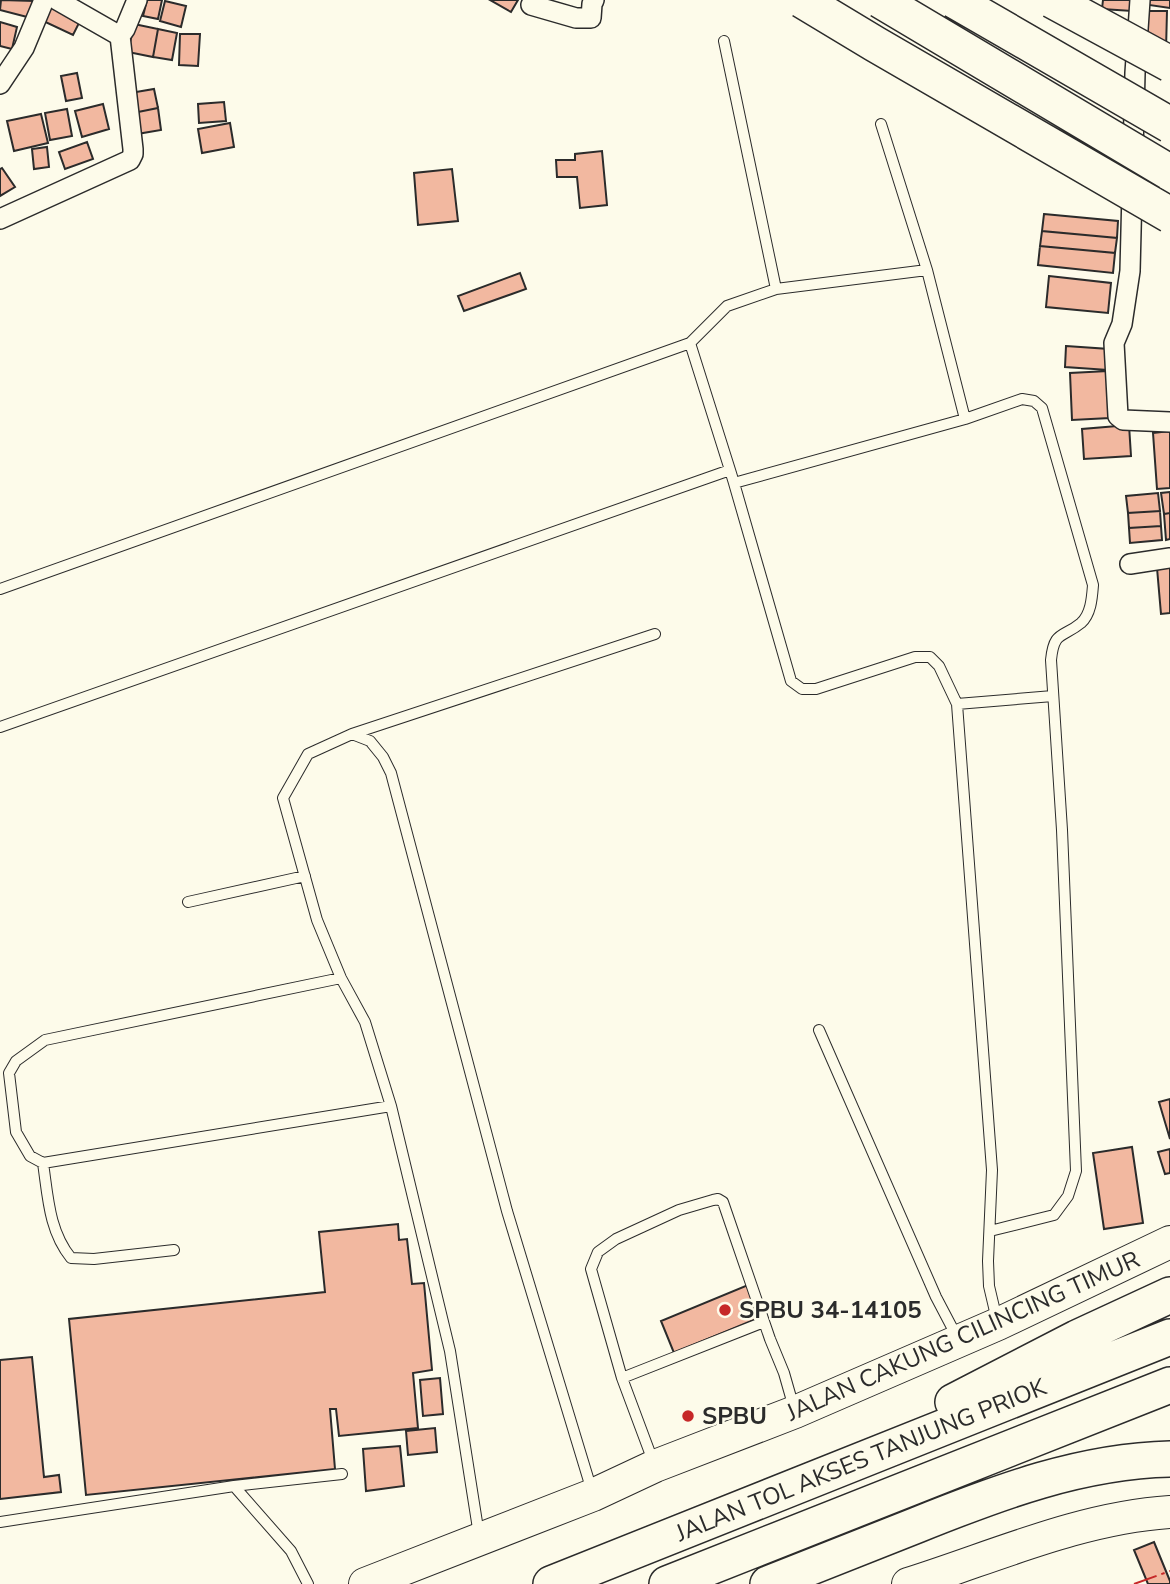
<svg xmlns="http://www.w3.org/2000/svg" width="1170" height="1584" viewBox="0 0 1170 1584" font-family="'Nunito Sans',sans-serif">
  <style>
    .building { fill: #f2b8a0; stroke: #2b2b2b; stroke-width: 2 }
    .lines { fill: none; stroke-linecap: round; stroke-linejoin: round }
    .service-casing { stroke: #2b2b2b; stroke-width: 12 }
    .minor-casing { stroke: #2b2b2b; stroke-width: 22 }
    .trunk-casing { stroke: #2b2b2b; stroke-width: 34 }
    .motorway-casing { stroke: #2b2b2b; stroke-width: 38 }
    .service { stroke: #fdfbea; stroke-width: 10 }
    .minor { stroke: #fdfbea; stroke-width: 19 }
    .trunk { stroke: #fdfbea; stroke-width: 32 }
    .motorway { stroke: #fdfbea; stroke-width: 35 }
    .motorway-bridge-casing { stroke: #2b2b2b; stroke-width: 38; stroke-linecap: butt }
    .motorway-bridge { stroke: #fdfbea; stroke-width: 35 }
    .power { stroke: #c62828; stroke-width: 2; stroke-dasharray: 24 5 3.5 5; stroke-linecap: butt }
    .poi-dot { fill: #c62828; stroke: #fdfbea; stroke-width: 2.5 }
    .labels { text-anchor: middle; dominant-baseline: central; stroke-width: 5; stroke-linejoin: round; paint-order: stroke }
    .poi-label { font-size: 24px; font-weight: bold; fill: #2b2b2b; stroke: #fdfbea; text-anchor: start }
    .street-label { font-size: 24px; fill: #2b2b2b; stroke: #fdfbea }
  </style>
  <rect width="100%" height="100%" fill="#fdfbea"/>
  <path class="building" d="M1,0l34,1 -4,17 -31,-8z
    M147,0h15l-4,19 -15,-3z
    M490,0h28l-7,12z
    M1103,0h29v11l-30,-2z
    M1149,0h21v8l-21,-3z
    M47,1l35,16 -9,18 -34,-16z
    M165,1l21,5 -5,21 -21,-6z
    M1146,11h21l-1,39h-20z
    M0,22l17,5 -5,22 -12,-3z
    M134,24l24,5 -5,28 -25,-5z
    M158,29l19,4 -5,27 -19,-3z
    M180,34h20l-2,32 -19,-1z
    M77,73l5,25 -16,3 -5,-25z
    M154,89l4,19 -25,5 -3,-20z
    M224,102l2,19 -27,2 -1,-19z
    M103,104l6,25 -27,8 -7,-26z
    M158,108l3,22 -24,4 -4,-21z
    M67,109l5,27 -22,4 -5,-27z
    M41,114l7,29 -34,8 -7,-30z
    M230,123l4,24 -32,6 -4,-24z
    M87,142l6,17 -28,10 -6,-17z
    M47,147l2,20 -15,2 -2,-20z
    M602,151l5,54 -27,3 -3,-31h-20l-1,-17h19v-6z
    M2,168l13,19 -15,9v-27z
    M452,169l6,52 -40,4 -4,-52z
    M1044,214l74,7 -1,17 -75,-7z
    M1042,231l75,7 -2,15 -75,-7z
    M1040,246l75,7 -2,20 -75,-8z
    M520,273l6,16 -62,22 -6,-15z
    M1049,276l62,7 -3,30 -62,-6z
    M1066,346l43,3 -1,21 -43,-3z
    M1108,371l2,47 -38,2 -2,-47z
    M1129,425l2,31 -47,3 -2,-30z
    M1170,431v57l-13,1 -4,-56z
    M1170,492v21l-6,1 -3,-21z
    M1158,493l2,18 -32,2 -2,-17z
    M1160,511l1,15 -32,2 -1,-15z
    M1170,513v26l-4,1 -2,-26z
    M1161,526l1,14 -32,3 -1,-15z
    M1170,567v46l-9,1 -4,-46z
    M1170,1099v40l-11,-37z
    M1132,1147l11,76 -39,6 -11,-76z
    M1170,1149v24l-5,1 -7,-22z
    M398,1224l1,16 8,-1 5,45 12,-1 8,87 -19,3 5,55 -79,8 -3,-27h-6l5,60 -249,26 -17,-176 256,-27 -6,-60z
    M748,1285l13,32 -87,36 -13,-32z
    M32,1357l12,120 15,-2 2,17 -61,7v-139z
    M440,1378l3,36 -20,2 -3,-36z
    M435,1428l2,24 -29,3 -2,-24z
    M400,1446l4,40 -38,5 -3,-42z
    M1154,1542l16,39v3h-22l-14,-34z"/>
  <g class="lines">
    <defs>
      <path id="service" d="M881,124l46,146 38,149
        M776,289l151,-19
        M690,343l40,127
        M0,589l690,-246 37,-37 49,-17 -52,-248
        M957,704l96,-8
        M0,727l730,-257 4,13
        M352,734l303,-100
        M188,902l117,-26
        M341,978l-296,62 -29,21 -7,12 7,59 14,24 13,7 348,-57 59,245 29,184
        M819,1030l117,267 21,40
        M391,1106l-26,-84 -24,-44 -24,-58 -34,-122 25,-44 44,-20 18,7 13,16 8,16 116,438 85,280
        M43,1163c5,34 6,68 28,95l23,1 80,-9
        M990,1231l64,-16 14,-19 8,-25 -14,-341 -11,-170c3,-30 12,-22 30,-37 10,-9 11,-25 12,-38l-51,-177 -8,-7 -12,-2 -57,20 -231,64 57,198 11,8h14l99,-32h15l9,9 18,38 35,466 -4,91 1,25 8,34
        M622,1378l142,-56
        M653,1461l-31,-83 -31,-109 7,-17 18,-13 63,-29 34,-10 5,-1 5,3 47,137 14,34 10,35
        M234,1486l108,-12
        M0,1522l234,-36 57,65 17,33"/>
      <path id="minor" d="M57,0l63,36
        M1140,0l-5,73 -5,198 -8,53 -8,19 4,73 5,4 47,2
        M531,5l45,13h15l1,-14 2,-4
        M0,84l24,-36 20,-48
        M1136,186l34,4
        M0,219l130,-59 3,-6v-5l-13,-113 5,-7 12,-29
        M1130,564l40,-6"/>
      <path id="trunk" d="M365,1584l228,-89 62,-29 140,-54 203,-88 172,-82
        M908,1584c86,-27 171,-66 262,-72"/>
      <path id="motorway" d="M953,1402l124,-64 93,-43
        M551,1584l619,-247
        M667,1584l503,-199
        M768,1584c50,-20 100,-40 149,-59 82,-33 164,-64 253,-66"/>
    </defs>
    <use href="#service" class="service-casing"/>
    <use href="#minor" class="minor-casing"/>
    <use href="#trunk" class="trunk-casing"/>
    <use href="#motorway" class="motorway-casing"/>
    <use href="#service" class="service"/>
    <use href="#minor" class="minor"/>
    <use href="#trunk" class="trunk"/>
    <use href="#motorway" class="motorway"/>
    <defs>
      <path id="motorway-bridge" d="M802,0l73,44 295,171
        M880,0l289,172
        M954,0l216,125
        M1052,0l118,64"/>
    </defs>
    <use href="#motorway-bridge" class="motorway-bridge-casing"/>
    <use href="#motorway-bridge" class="motorway-bridge"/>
    <path class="power" d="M1134,1584l36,-13"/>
  </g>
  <g class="poi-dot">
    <circle cx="725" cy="1310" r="7"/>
    <circle cx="688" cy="1416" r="7"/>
  </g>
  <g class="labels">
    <g class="poi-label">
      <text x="739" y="1310">SPBU 34-14105</text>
      <text x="702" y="1416">SPBU</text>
    </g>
    <g class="street-label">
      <text transform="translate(963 1336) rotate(-24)">JALAN CAKUNG CILINCING TIMUR</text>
      <text transform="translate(861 1460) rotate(-22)">JALAN TOL AKSES TANJUNG PRIOK</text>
    </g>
  </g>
</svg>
